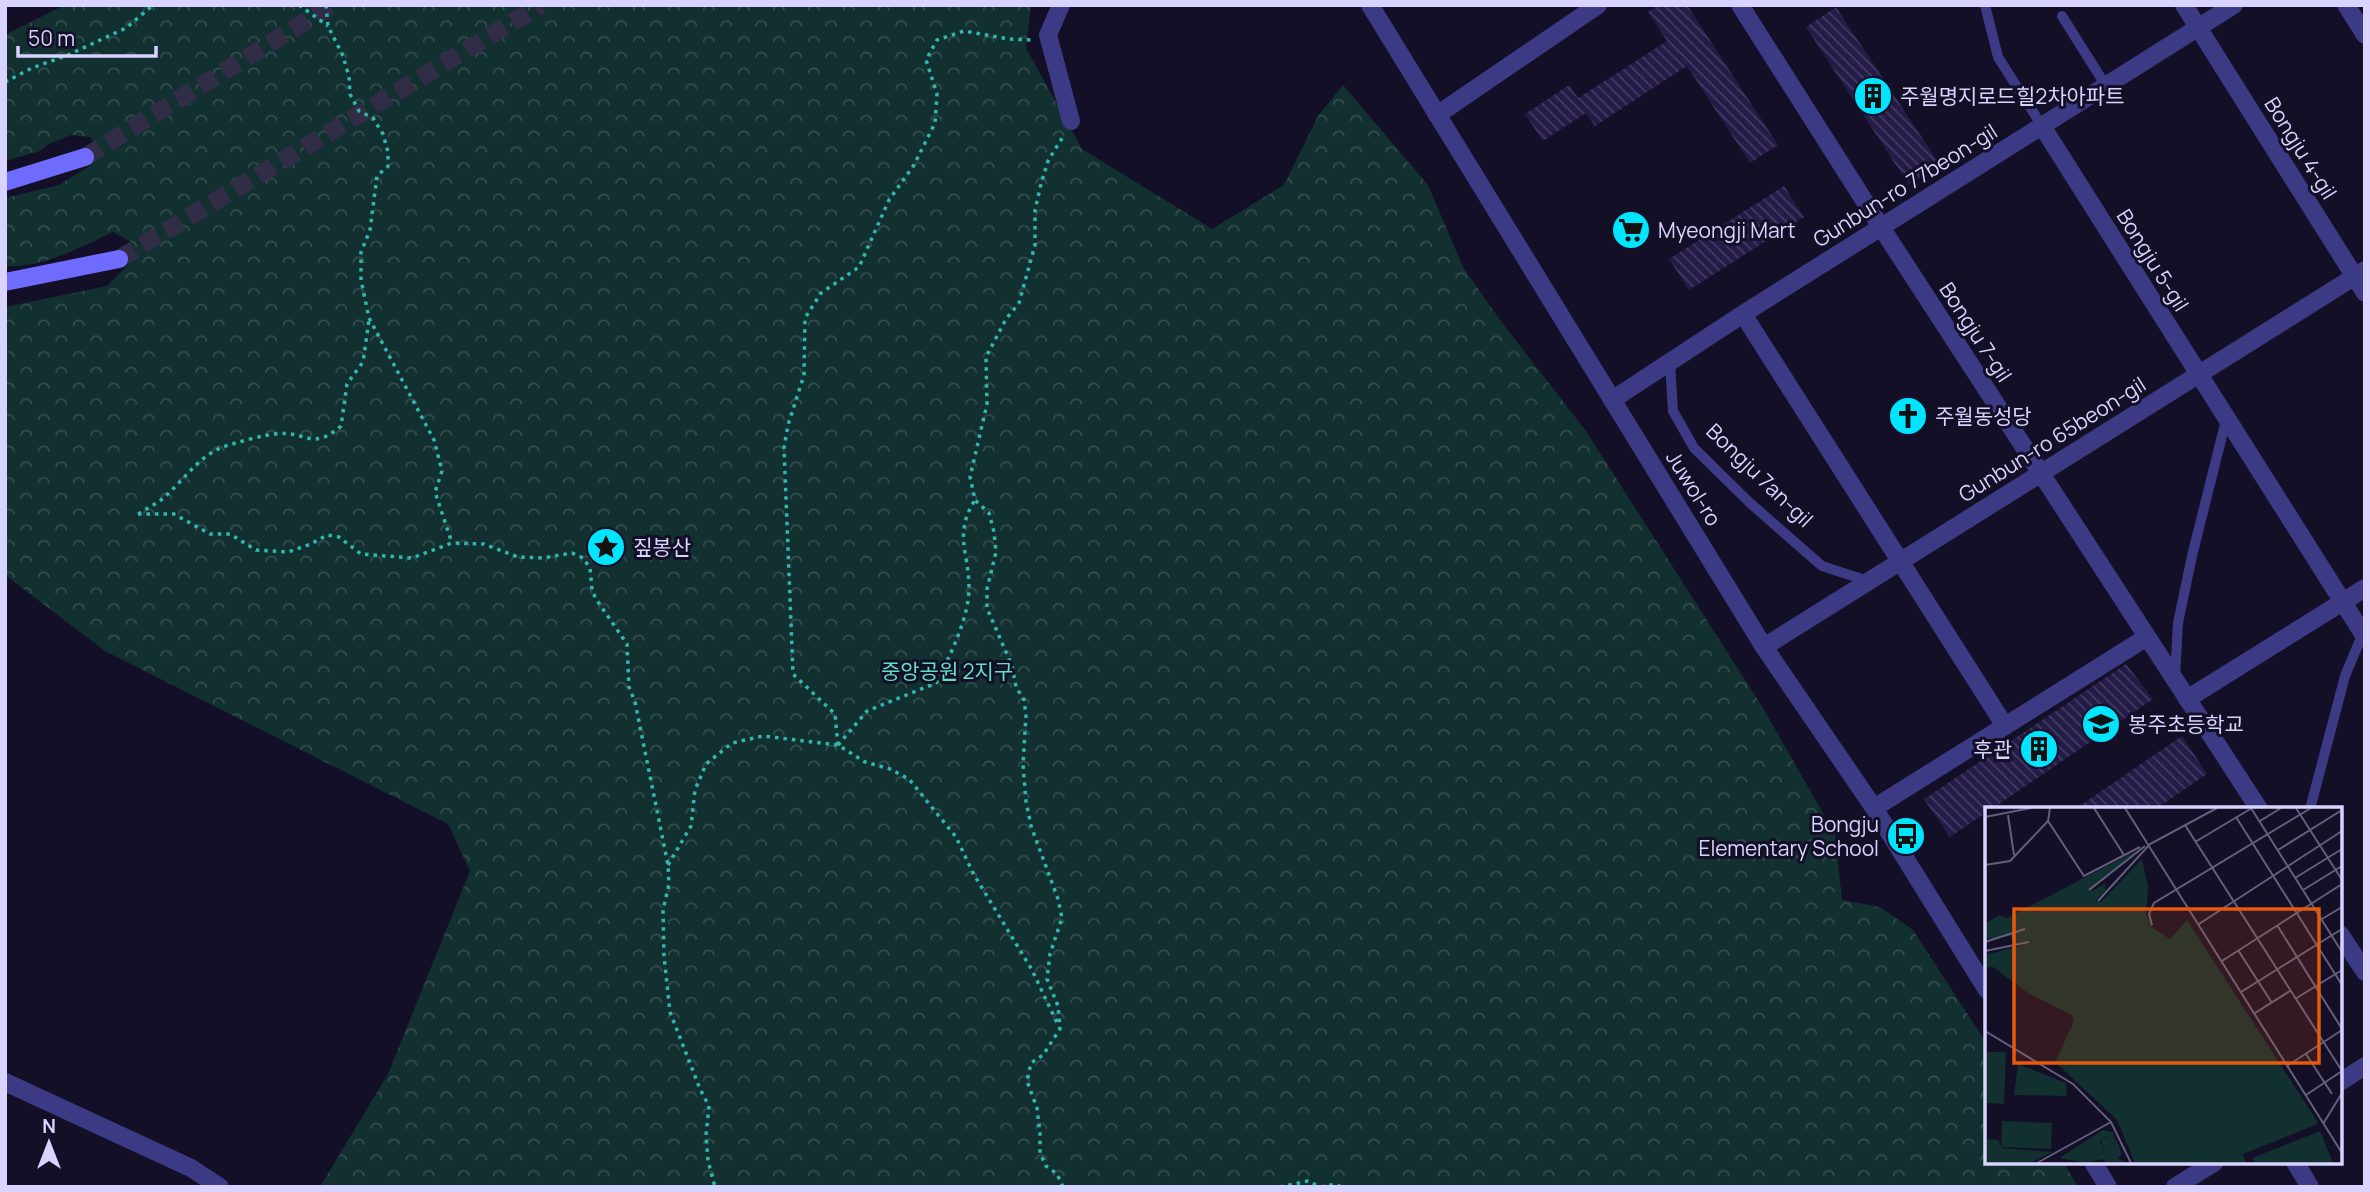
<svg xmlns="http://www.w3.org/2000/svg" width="2370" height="1192" viewBox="0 0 2370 1192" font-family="Manrope,'Noto Sans KR',sans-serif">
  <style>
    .forest { fill: url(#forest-crowns) }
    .building { fill: url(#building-back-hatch) }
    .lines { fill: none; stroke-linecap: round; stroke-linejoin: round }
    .secondary-tunnel { stroke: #312d47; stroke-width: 18; stroke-dasharray: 18 9; stroke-linecap: butt }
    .path { stroke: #2fb8b0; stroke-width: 3.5; stroke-dasharray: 3.5 5; stroke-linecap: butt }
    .service { stroke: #3d3a85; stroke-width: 10 }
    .minor { stroke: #3d3a85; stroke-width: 18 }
    .tertiary { stroke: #3d3a85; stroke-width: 18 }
    .secondary { stroke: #6f6bff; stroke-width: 18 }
    .labels { text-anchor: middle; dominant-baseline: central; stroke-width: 6; stroke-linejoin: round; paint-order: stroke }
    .poi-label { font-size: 21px; fill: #d9d4ff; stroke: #130f26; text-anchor: start }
    .street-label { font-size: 21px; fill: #d9d4ff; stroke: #130f26 }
    .park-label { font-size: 21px; fill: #5fe0c0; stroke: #130f26 }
    .inset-road { fill: none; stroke: #625e7d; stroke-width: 2 }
    .view { fill: #e8590c; fill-opacity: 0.15; stroke: #e8590c; stroke-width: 3.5 }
    .inset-edge { fill: none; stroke: #d9d4ff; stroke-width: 3.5 }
  </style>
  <defs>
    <pattern id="forest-crowns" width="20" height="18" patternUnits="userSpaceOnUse" patternTransform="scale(1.75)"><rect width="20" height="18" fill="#12302f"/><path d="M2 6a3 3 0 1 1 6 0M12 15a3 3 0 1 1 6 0" fill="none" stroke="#344d4e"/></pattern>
    <pattern id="building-back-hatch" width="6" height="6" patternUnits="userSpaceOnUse" patternTransform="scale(1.75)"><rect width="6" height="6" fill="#241b47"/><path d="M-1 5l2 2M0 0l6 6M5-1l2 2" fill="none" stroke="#433b63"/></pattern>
  </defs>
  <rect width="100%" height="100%" fill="#130f26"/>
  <path class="forest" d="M65,5h966l-5,43 56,101 130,80 72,-44 34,-69 25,-31 85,100 35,82 37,53 86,111 177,277 72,126 7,66 38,7 33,23 74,114v118h76l15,25h-1758l68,-113 82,-203 -22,-47 -343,-173 -100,-76v-268l102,-21 25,-25 -1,-19 -18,-10c-34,16 -70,36 -108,34v-68l54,-13 31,-19 6,-19 -6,-10 -19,-2 -24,10 -7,6 -35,10v-126z"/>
  <path class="building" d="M1659,5h28l91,140 -28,18 -63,-97 -92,60 -9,-13 -43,28 -18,-27 44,-29 9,13 89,-57 -19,-29z
    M1836,7l104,158 -31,20 -103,-158z
    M1784,186l20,31 -115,73 -20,-31z
    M2126,664l27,35 -161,110h-5v3l-37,25 -26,-38z
    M2182,736l25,38 -51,35h-81z"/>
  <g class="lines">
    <path class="secondary-tunnel" d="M85,157l247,-152
      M119,259l422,-254"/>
    <path class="path" d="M299,5l29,21
      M326,5l2,21 15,30 6,21 1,17 9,17 14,7 10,16 5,18v14l-11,10 -7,54 -9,22v28l8,38 65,122 8,31 -7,21 17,51
      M5,82l27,-14 36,-13 58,-27 27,-23
      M138,514h36l36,20h20l26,16 32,2 23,-8 16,-9 12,2 22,17 51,4 40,-15 32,1 34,13 25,1 29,-5 11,5 7,10 2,22 4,9 31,45 2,43 6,15 33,163 1,19 -6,26 1,46 6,56 30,77 9,17 -3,29 2,26 7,26
      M138,514c8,-5 16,-9 23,-14 21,-17 36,-43 62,-53 11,-4 41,-12 52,-13 32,-4 36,18 66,-8l6,-42 16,-22 6,-42
      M838,745l-3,-31 -42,-40 -9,-226 4,-23 16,-50 1,-57 16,-25 38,-26 30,-67 25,-35 21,-42 2,-29 -11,-34 11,-20 27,-9 45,8 24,1
      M838,745l29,-34 69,-28c14,-27 34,-67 33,-98 -1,-34 -15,-52 6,-85
      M668,865l23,-39 4,-36 11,-26 26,-21 31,-7 75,9 27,17 25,7 19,10 47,58 17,36 59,97 27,57
      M1063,1187l-6,-13 -11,-8 -6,-13v-19l-3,-26 -10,-27 4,-18 12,-8 17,-26 -2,-23 -11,-27 3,-25 12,-36 -4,-19 -27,-73 -5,-25 -3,-36 3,-50 -2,-15 -8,-13 -4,-21 -25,-58v-19l9,-37 -2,-20 -5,-19 -14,-13 -5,-23 17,-73 -1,-47 20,-38 13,-16 16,-58v-35l6,-26 7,-23 16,-26
      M1280,1187l28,-6 12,6
      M1321,1187l15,-3 5,3"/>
    <path class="service" d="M1985,5l13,52 44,69
      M2062,16l44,70
      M1670,362l3,49 21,37 56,55 72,63 46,15
      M2175,676l3,-53 14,-67 34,-136
      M2310,809l35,-133 18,-43"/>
    <path class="minor" d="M1061,5l-13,30 23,86
      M1740,5l141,222 378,582
      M2184,5l181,288
      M2346,5l19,30
      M1437,115l161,-110
      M2042,126l323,511
      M1743,314l262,412
      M1612,400l131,-86 491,-309
      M1764,647l601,-377
      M2187,699l178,-111
      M1874,808l273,-171
      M2340,934l25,38
      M2340,1082l25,-16
      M2295,1162l15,25
      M2175,1187l40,-25"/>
    <path class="tertiary" d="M1370,5l394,642 110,161 113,182
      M5,1082l186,86 29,19
      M2093,1162l15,25"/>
    <path class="secondary" d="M5,182l80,-25
      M5,282l114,-23"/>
  </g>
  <defs>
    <symbol id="building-disc" viewBox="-11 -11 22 22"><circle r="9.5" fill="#00e5ff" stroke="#130f26"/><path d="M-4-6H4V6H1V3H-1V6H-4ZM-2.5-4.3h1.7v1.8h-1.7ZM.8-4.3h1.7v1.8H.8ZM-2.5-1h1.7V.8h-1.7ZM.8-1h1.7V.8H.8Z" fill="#111"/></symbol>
    <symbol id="supermarket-disc" viewBox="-11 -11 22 22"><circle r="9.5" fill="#00e5ff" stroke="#130f26"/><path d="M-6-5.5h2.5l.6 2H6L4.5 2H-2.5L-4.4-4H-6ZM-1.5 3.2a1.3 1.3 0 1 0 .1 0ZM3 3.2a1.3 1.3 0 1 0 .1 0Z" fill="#111"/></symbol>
    <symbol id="church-disc" viewBox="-11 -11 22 22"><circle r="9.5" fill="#00e5ff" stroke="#130f26"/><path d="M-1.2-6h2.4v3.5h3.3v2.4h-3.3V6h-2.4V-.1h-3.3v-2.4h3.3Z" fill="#111"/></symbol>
    <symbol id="sight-disc" viewBox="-11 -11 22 22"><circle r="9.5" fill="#00e5ff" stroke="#130f26"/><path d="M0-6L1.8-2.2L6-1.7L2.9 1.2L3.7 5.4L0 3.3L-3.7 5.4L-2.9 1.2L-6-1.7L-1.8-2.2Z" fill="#111"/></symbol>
    <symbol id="school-disc" viewBox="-11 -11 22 22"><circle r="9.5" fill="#00e5ff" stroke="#130f26"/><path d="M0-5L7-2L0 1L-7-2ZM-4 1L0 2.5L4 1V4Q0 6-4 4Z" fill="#111"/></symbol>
    <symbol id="bus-disc" viewBox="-11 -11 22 22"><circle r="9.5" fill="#00e5ff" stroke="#130f26"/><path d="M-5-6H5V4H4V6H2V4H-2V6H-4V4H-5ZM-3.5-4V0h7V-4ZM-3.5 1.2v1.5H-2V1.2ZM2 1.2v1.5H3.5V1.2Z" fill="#111"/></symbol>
  </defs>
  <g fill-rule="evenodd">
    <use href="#building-disc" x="1851" y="74" width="44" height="44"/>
    <use href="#supermarket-disc" x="1609" y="208" width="44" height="44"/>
    <use href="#church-disc" x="1886" y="394" width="44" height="44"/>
    <use href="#sight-disc" x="584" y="525" width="44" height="44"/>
    <use href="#school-disc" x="2079" y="702" width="44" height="44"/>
    <use href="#building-disc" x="2017" y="727" width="44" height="44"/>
    <use href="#bus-disc" x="1884" y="814" width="44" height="44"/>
  </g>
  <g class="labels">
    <g class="poi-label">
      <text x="1900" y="96">주월명지로드힐2차아파트</text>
      <text x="1658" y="230">Myeongji Mart</text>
      <text x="1935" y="416">주월동성당</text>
      <text x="633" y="547">짚봉산</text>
      <text x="2128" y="724">봉주초등학교</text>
      <text x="2012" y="749" text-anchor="end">후관</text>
      <text x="1879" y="824" text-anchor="end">Bongju<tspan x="1879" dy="24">Elementary School</tspan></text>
    </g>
    <g class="street-label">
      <text transform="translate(2301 148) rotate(58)">Bongju 4-gil</text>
      <text transform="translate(1905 185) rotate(-32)">Gunbun-ro 77beon-gil</text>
      <text transform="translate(2153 260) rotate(58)">Bongju 5-gil</text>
      <text transform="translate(1976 332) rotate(57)">Bongju 7-gil</text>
      <text transform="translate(2052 439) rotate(-32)">Gunbun-ro 65beon-gil</text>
      <text transform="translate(1760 475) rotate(44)">Bongju 7an-gil</text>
      <text transform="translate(1694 488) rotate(58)">Juwol-ro</text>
    </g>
    <g class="park-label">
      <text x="947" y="671">중앙공원 2지구</text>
    </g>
  </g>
  <g transform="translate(1985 807)">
    <rect width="357" height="357" fill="#130f26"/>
    <path d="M33,257l48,19 1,13 -53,-1zM118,323l10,2 2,15 -9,-11 -6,4 4,12 -15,5 -3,6 -27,-5zM0,332l13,1 4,8 50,4 -21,11h-46z" fill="#12302f"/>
    <path d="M151,44l-48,42 17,-9 1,6 -11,11 6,1 41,-43 6,28 -2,28 7,13 17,11 17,-19 130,201 1,3 -75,30 3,9h-111l-18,-43 -62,-58 19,-41 -2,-6 -44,-22 -35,-26 -8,1v-13l46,-12h-19l-1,-7 -26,3v-15l14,-9 8,3zM128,325l9,22 -4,4 8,5h-19l-5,-4 -16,4 3,-6 15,-5 -3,-13 7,-3 7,11z" fill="#12302f"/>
    <path d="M0,245h21l-2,52 -19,-1zM17,314l50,2 -1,26 -50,-2zM335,324l13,32h-78l-3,-5z" fill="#12302f"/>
    <path class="inset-road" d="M109,1l30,47M140,1l217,345M266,1l91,144M311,1l46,72M23,8l6,40M0,10l46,-9M251,10l106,168M63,14l36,55 56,-29M275,14l21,-13M200,18l157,246M210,35l57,-34M293,43l64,-40M0,58l25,-4 38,-40 2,-13M310,71l47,-29M104,83l56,-44M318,83l39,-24M113,94l52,-57 67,-36M337,112l20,-12M214,117l143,-93M167,118l-3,-11 5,-11 157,-95M292,118l65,104M0,135l40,-13M253,143l34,53M0,144l44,-9M237,154l120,-77M256,185l101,-63M310,192l47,-29M270,206l35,-22M0,224l88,53 38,38 20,41M321,247l26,40M302,259l55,-36M321,288l36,-24M338,317l19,-31M52,356l74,-41"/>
    <path class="view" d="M29,102h305v154h-305z"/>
    <rect width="357" height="357" class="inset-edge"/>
  </g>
  <rect width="2370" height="1192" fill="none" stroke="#d9d4ff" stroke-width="14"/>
  <g transform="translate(49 1143)" stroke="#130f26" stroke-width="5" paint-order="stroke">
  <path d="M0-5L12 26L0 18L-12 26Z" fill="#d9d4ff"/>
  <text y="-10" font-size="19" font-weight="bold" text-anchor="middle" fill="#d9d4ff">N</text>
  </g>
  <path d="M18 46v10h138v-10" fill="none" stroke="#d9d4ff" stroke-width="3.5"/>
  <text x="28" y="46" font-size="21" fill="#d9d4ff" stroke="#130f26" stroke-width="5" paint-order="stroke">50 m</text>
</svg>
